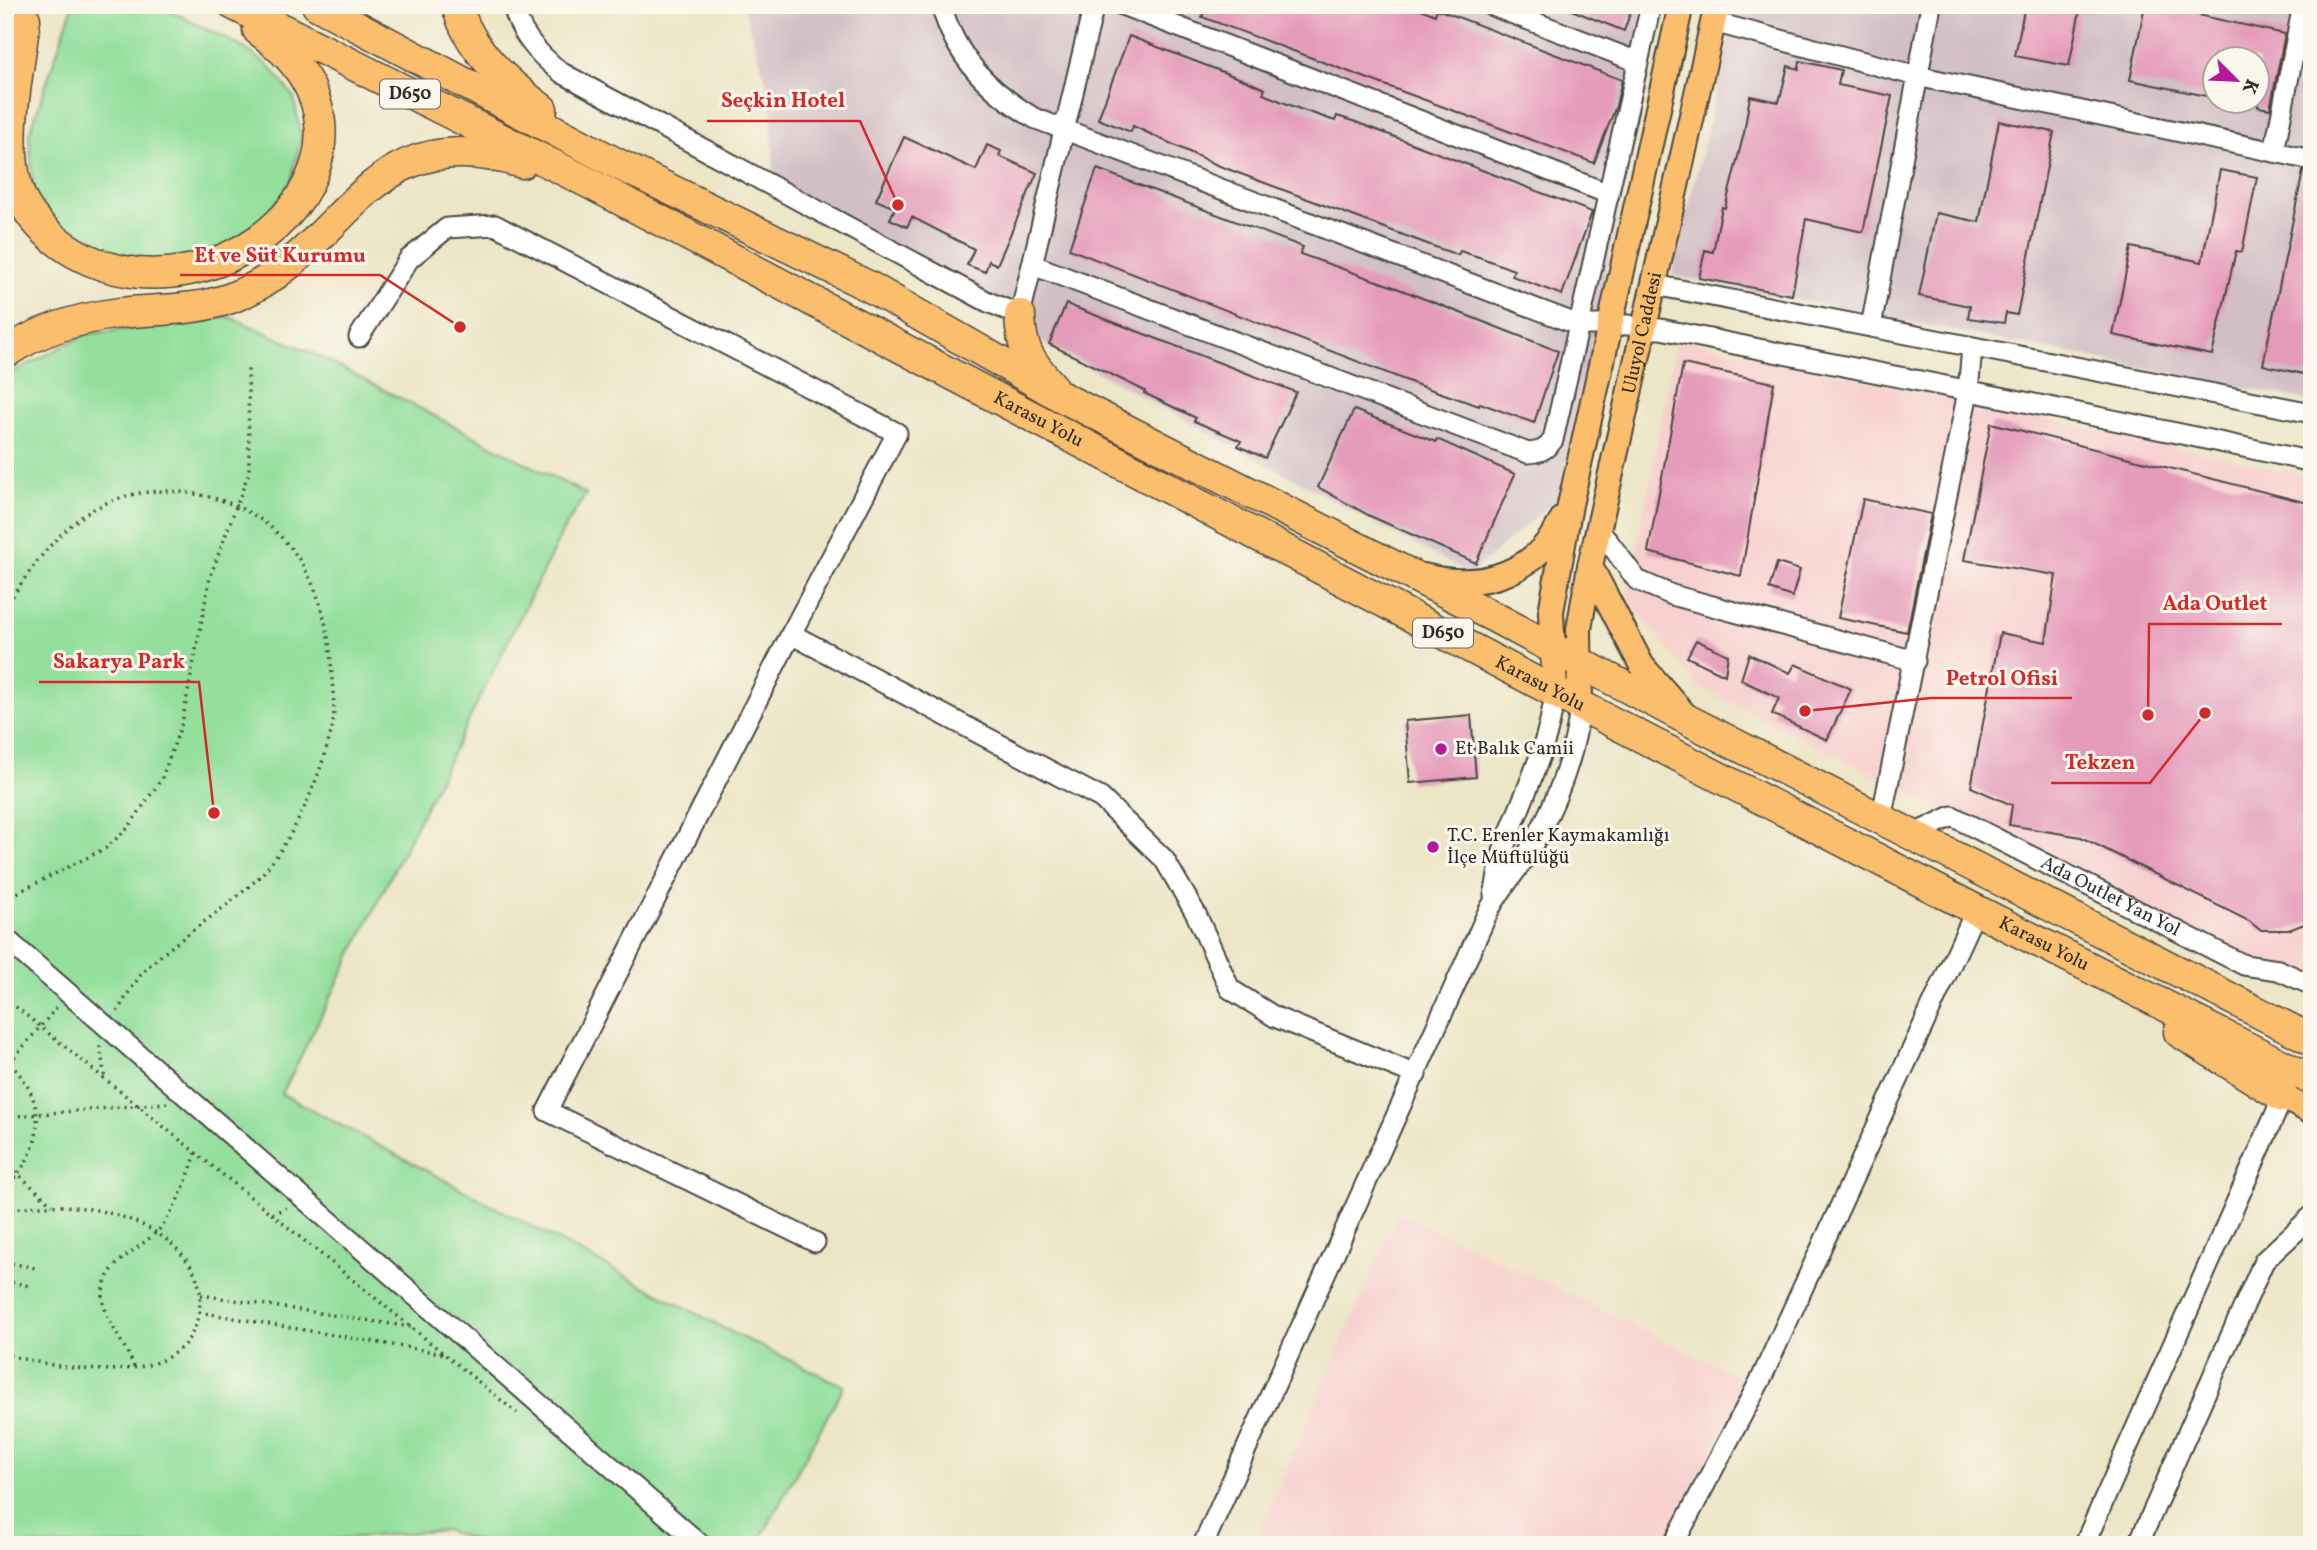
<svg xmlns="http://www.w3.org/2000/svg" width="2317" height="1550" viewBox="0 0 2317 1550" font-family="Vollkorn,serif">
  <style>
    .built { fill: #f7d0cf }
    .industrial { fill: #d2bec5; fill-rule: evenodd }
    .green { fill: #93df9b; stroke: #5f8563; stroke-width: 2 }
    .building { fill: #e59cbb }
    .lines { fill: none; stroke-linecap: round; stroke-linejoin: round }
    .minor-casing { stroke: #484742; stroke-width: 23 }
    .major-casing { stroke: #484742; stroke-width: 28 }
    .highway-casing { stroke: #484742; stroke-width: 33 }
    .path { stroke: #484742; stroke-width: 3.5; stroke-dasharray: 2 5; stroke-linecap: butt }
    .minor { stroke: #fff; stroke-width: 19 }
    .major { stroke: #fabe6d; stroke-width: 24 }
    .highway { stroke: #fabe6d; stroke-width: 30 }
    .poi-dot { fill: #b5179e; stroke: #fbf7ec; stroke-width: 2.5 }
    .labels { text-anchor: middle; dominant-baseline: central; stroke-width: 6; stroke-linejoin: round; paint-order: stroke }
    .shield { fill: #fbf7ec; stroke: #696865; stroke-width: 2 }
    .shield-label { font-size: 18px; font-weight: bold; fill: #2b2b2b }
    .street-label { font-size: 19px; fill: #2b2b2b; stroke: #fbf7ec }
    .poi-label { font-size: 19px; fill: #2b2b2b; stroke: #fbf7ec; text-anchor: start }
    .leader { fill: none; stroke: #d62828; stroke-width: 2.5 }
    .callout-dot { fill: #d62828; stroke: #fbf7ec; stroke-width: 2.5 }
    .callout-label { font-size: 21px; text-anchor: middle; font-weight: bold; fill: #d62828; stroke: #fbf7ec; stroke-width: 6; stroke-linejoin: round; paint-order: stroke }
  </style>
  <rect width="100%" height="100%" fill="#fbf7ec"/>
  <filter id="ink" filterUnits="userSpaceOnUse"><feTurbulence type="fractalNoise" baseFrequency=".0143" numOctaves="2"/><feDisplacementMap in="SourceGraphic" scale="14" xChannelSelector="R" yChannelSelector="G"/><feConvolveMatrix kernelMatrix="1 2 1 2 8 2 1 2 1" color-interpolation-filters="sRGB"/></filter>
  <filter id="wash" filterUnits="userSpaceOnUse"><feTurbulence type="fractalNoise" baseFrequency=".00686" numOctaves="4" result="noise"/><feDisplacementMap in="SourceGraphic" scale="28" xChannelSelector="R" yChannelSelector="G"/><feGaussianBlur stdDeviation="1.57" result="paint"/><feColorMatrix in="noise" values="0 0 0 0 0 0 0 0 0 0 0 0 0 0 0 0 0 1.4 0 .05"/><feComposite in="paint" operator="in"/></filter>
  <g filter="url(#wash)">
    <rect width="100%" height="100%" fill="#ece5c6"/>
    <path class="built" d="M1677,339l635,138v518l-614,-309 -71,-88z
      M1398,1212l351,169 -87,164h-408z"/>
    <path class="industrial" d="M743,5h920l-104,492 -89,77 -452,-245 -244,-137 -3,-95z
      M1737,5h575v396l-640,-126zM2216,60h42v42h-42z"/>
    <path class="green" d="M73,5h86l87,44 25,19 23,30 7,39 -11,49 -39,47 -66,28 -65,-1 -52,-14 -33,-35 -6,-76z
      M230,317l84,37 272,140 -23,37 -281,563 453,240 109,52 -87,159h-270l-42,-15 -177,15h-263v-1169l82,-42z"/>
    <g id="blocks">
      <path class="building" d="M1207,5h204l24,10 2,-6 185,71 -6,26 -22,57 -392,-146z
        M1559,5h74l-9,26z
        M2025,5h56l-12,61 -54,-10z
        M2145,5h55l-2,10 87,19 -15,75 -12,-2v-47h-42v38l-86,-18z
        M1129,36l120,46 16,7 -2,5 37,15 35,12 2,-5 16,5 239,91 -30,83 -50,-19 2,-6 -32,-12 -22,-7 -2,4 -20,-7 -221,-83 -84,-39 -2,6 -33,-13z
        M1800,61l41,9 -3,15 54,11 -29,136 -57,-13 -14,76 -93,-17 6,-28 8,2 9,-45 3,1 19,-75 6,-37 29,6 9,-36 11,3z
        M1999,121l55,11 -37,183 -11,-2 -2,10 -36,-5 2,-12 -51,-10 17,-83 43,9z
        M904,137l72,33 11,-25 14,6 -2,5 38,17 -40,92 -8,-4 -4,11 -18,-7 7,-16 -62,-32 -5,10 -17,-8 5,-11 -19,-8z
        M1097,169l206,78 -3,7 94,33 164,64 -24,72 -54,-20 -1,3 -61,-21 -349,-136z
        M2220,170l37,7 -15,75 -6,-1 -24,104 -99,-20 18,-88 71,15z
        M2303,171l9,1v204l-49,-11z
        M1066,304l230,88 -31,66 -27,-12 3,-5 -47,-20 2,-3 -52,-25 1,-2 -96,-47z
        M1683,364l91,19 -33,193 -93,-24z
        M1354,410l82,32 1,-3 78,35 -39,89 -106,-47 -52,-29z
        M1991,423l321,81v417l-23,9h-29l-11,-9 -168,-84 -72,-12 3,-20 -41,-18 29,-154 46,9 10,-67 -92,-15z
        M1863,499l68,15 -24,118 -69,-14z
        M1777,563l23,7 -8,27 -23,-8z
        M1696,640l32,15 -3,20 -38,-18z
        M1749,654l41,19 5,-9 56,25 -24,51 -55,-26 7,-16 -38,-18z
        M1471,715l5,62 -66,6 -5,-62z"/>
    </g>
  </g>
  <g filter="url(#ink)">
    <use href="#blocks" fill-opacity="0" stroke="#484742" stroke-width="2"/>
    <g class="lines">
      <defs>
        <g id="minor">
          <path d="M513,5c6,29 27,51 49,68l426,229 32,13 74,-310"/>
          <path d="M941,5c15,53 47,85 93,113l545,207h50"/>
          <path d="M1122,5l487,189"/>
          <path d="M1490,5l148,57"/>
          <path d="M1713,22l204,54 395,84"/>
          <path d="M2274,152l29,-147"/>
          <path d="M1033,265l495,188c12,-1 18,-3 25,-13l98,-435"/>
          <path d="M1655,285l657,128"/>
          <path d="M1871,327l60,-322"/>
          <path d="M1643,329h18c217,45 435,85 651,133"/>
          <path d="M359,337l50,-78 38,-31 48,-3 402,208 -106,201 310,164 63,61 32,55 34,75 45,28 141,58"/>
          <path d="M1599,529l38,51 35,15 243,66"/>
          <path d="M791,634l-244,477 268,131"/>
          <path d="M1881,819l87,-427 4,-45"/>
          <path id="s1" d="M1912,835l40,-19 292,149 34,5 34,15"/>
          <path d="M1494,895c4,-17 6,-37 12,-53 19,-50 43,-96 49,-150"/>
          <path d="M5,938l696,607"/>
          <path d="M1203,1545l285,-633c11,-21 27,-39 40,-59 26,-45 48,-97 52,-149"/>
          <path d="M1673,1545l88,-166 215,-469"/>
          <path d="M2084,1545l199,-448"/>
          <path d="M2138,1545l126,-284 48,-45"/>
        </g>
        <g id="major">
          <path d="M1590,566l52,100 41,47"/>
          <path d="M1424,576c58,15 112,-2 139,-58"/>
          <path d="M1555,692l-4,-80 19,-107 111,-500"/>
          <path id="s2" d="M1580,704l-1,-75 11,-63 127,-561"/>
          <path d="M2283,1097l29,15"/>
        </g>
        <g id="highway">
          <path id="s3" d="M234,5l353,177 979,516 410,212 336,170"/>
          <path d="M317,5l299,158 254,124 190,109 434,221 196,104 622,319"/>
          <path d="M457,5c11,44 50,78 85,104"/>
          <path d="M25,19c-6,54 -22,115 -8,168 8,29 34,52 58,66 149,83 349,-105 183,-223"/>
          <path d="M1020,315c1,34 9,45 31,70"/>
          <path d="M5,353c34,-23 75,-35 115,-40 37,-4 76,-2 111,-15 121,-47 131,-183 291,-135"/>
          <path d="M2179,1032l104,65"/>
        </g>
      </defs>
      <use href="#minor" class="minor-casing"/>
      <use href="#major" class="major-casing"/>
      <use href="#highway" class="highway-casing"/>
      <path class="path" d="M5,608c24,-37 55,-84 97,-103 30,-14 61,-17 93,-11 96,16 135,95 137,186 1,13 3,29 1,42 -9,49 -42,127 -79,160 -33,30 -71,53 -104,83 -13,12 -24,32 -33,47
        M5,899l101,-51 22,-20 34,-50 20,-55 28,-146 39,-105 -1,-105
        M5,998l512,415
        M100,1046l5,33
        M5,1059c43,38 43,89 0,128
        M5,1068l52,-61
        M5,1117l162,-14
        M5,1162l47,43
        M5,1211c60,-15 160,1 190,63 7,15 6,31 2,47 -20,71 -141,48 -192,33
        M272,1214l14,-6
        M5,1262l30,6
        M5,1281l25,5
        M201,1295l210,32
        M199,1312l246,42
        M134,1367c-8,-23 -29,-45 -31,-69 -2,-37 40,-48 59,-72 16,-22 26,-48 34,-73"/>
      <use href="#minor" class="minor"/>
      <use href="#major" class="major"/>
      <use href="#highway" class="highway"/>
    </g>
  </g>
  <g class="poi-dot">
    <circle cx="1441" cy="749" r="7"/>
    <circle cx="1433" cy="847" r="7"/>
  </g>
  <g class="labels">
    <g class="shield">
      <rect x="380" y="79.5" width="60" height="29" rx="5"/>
      <rect x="1413" y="618.5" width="60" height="29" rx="5"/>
    </g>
    <g class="shield-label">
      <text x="410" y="94">D650</text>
      <text x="1443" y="633">D650</text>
    </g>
    <g class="street-label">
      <text stroke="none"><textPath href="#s2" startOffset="378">Uluyol Caddesi</textPath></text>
      <text stroke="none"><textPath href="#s3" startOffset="905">Karasu Yolu</textPath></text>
      <text stroke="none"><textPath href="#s3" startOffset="1472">Karasu Yolu</textPath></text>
      <text stroke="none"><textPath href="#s1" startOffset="222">Ada Outlet Yan Yol</textPath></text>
      <text stroke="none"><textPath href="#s3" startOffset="2039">Karasu Yolu</textPath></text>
    </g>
    <g class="poi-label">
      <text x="1455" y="749">Et Balık Camii</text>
      <text x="1447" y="836">T.C. Erenler Kaymakamlığı<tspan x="1447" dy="22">İlçe Müftülüğü</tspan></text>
    </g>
  </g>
  <path class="leader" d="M898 205L860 121H707M460 327L380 275H180M2148 715L2149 624H2282M214 813L199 682H39M1805 711L1931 698H2072M2205 713L2150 783H2051"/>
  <g class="callout-dot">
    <circle cx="898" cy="205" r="7"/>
    <circle cx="460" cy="327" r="7"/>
    <circle cx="2148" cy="715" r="7"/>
    <circle cx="214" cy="813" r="7"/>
    <circle cx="1805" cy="711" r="7"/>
    <circle cx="2205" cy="713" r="7"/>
  </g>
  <g class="callout-label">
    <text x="783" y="107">Seçkin Hotel</text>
    <text x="280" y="262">Et ve Süt Kurumu</text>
    <text x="2215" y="610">Ada Outlet</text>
    <text x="119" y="668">Sakarya Park</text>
    <text x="2002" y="685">Petrol Ofisi</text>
    <text x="2100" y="769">Tekzen</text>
  </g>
  <rect width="2317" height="1550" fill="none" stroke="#fbf7ec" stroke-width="28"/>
  <g transform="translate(2236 80) rotate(114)"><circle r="33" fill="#fbf7ec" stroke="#a8a59f" stroke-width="2"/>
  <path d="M0-5L12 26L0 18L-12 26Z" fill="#b5179e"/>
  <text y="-10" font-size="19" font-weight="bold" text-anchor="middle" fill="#2b2b2b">K</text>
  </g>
</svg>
